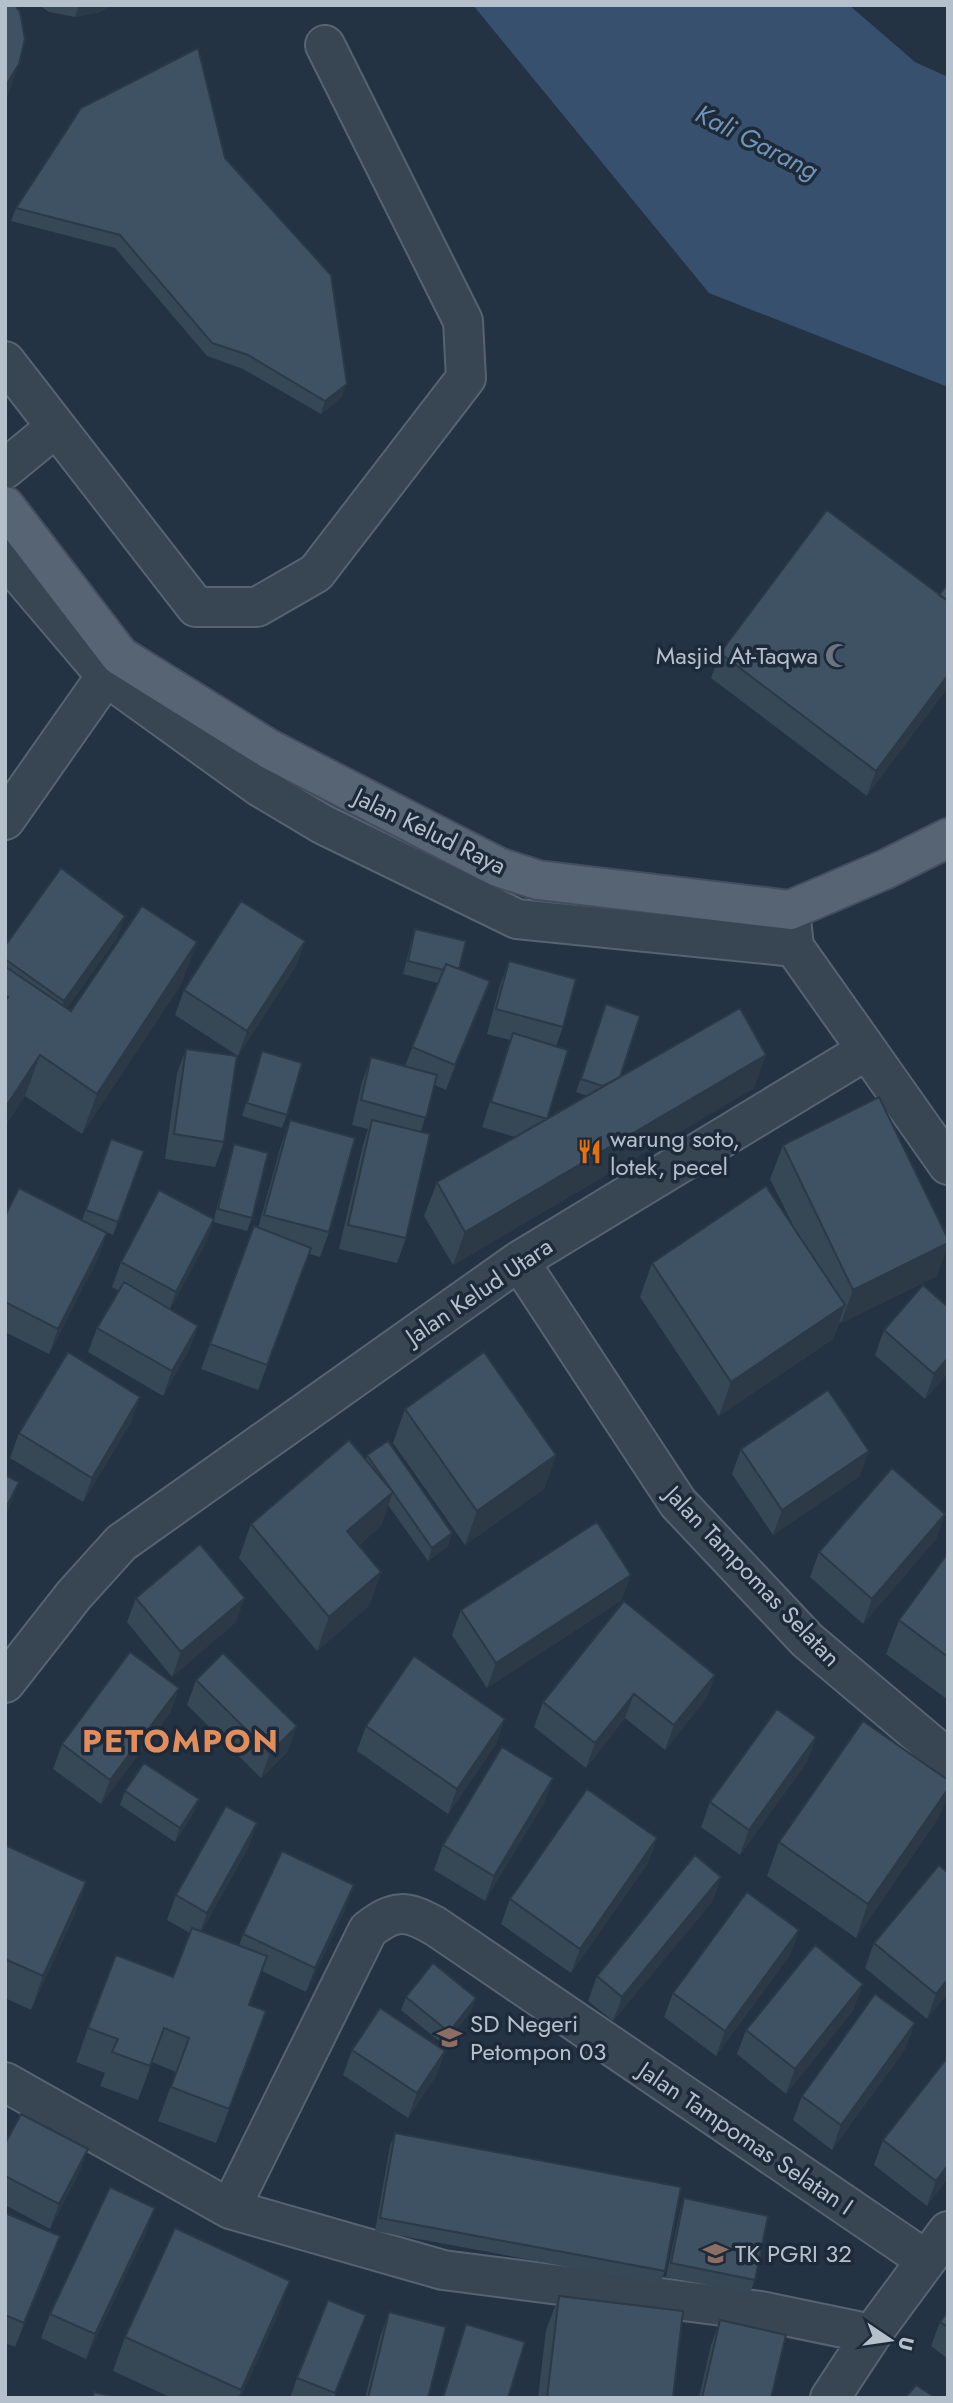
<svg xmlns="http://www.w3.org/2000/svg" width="953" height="2403" viewBox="0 0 953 2403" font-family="Jost,sans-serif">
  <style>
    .water { fill: #36506d }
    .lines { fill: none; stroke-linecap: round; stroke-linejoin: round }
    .minor-casing { stroke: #566371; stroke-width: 42 }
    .major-casing { stroke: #424e5d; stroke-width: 42 }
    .minor { stroke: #384553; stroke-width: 38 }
    .major { stroke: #566473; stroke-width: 38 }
    .wall { fill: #364756 }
    .shaded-wall { fill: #2c3946 }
    .building { fill: #3f5264; stroke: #2c3946; stroke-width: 2 }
    .labels { text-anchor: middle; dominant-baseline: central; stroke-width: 7; stroke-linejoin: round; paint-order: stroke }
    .poi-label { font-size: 24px; fill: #b5c0cd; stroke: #1d2a39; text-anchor: start }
    .street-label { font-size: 24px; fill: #b5c0cd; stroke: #1d2a39 }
    .water-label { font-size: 26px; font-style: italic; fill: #7293b4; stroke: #1d2a39 }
    .district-label { font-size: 32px; font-weight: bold; letter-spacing: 2px; fill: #e18d5c; stroke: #1d2a39 }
  </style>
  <rect width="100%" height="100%" fill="#233344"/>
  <path class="water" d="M473,5h376l66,57 33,15v310l-239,-94z"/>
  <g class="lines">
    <defs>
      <path id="minor" d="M5,361l191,246h61l59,-34 150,-195 -3,-57 -138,-276
        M5,469l51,-42
        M5,557l102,120 153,110 62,37 195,95 277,28
        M5,820l115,-164
        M867,1050l81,115
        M519,1261l159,242 129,137 141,119
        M5,1683l69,-88 47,-52 398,-282 348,-211 -73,-103 -4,-37
        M5,2082l225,127 213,61 318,41 111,23
        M230,2209l138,-279c27,-21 38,-20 67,-4l491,334
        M830,2398l42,-64 76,-103"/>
      <path id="major" d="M5,506l115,150 149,93 229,118 40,13 252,30 96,-41 62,-31"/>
    </defs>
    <use href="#minor" class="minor-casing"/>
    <use href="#major" class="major-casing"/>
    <use href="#minor" class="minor"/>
    <use href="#major" class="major"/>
  </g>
  <path class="wall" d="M39,5h72l-11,7 -25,5 -26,-5z
    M225,158l117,239 -21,17 -78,-45 -36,-13 -92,-108 -104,-27 5,-13z
    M948,584l-81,212 -156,-118 9,-25 219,-58z
    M125,916l-9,24 -49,68 4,3 111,-28 -100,151 -57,-38 -20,30v-180z
    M415,929l44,40 31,12 -44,109 -11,-5 -14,46 -15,107 -9,25 -58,-14 24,-104 5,-16 -16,-4 10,-43 9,-25 34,9 33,-83 -35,-9 8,-32z
    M305,941l-9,25 -58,90 -63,-41 9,-25z
    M509,961l54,66 -7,19 -9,72 40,-22 -11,-4 30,-88 14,73 134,11 -301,177 -29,-49 13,-34 78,-45 -33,-10 28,-87 -23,-6 13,-49z
    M186,1049l38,93 -9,25 -50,-8 12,-86z
    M262,1051l25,64 -5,13 -40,-12z
    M290,1120l39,112 -9,25 -11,-3 -51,136 -57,-21 53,-143 4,2 23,-83z
    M111,1139l33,12 -31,84 -7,-3 1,1 -9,25 -49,96 -44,-22v-116l77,4z
    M234,1144l18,74 -5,13 -34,-9 -8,22 -35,65 28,17 -9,24 -26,46 -75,-44 9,-24 22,-37 -7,-4 9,-25 93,-43 16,-62z
    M783,1145l154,131 -96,47 -1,-2 -7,18 -114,77 -79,-119 12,-34 144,-32 -26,-52z
    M884,1330l64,43 -23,26 -50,-44z
    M140,1397l-9,25 -48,80 -73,-44 9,-25z
    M405,1409l151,46 -12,34 -79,56 -72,-102z
    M741,1449l119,27 -87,59 -41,-61z
    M367,1455l85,78 -4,13 -20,15 -40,-56 -7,21 -22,19 22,27 -12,34 -52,45 -78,-93 12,-34 115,-65z
    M945,1514l-9,25 -73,85 -53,-47 9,-25z
    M948,1553v147l-62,-46 13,-34z
    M136,1598l100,24 -64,55 -45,-55z
    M622,1600l-135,88 -35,-53 9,-25z
    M715,1675l-9,24 -41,51 -40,-32 -39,50 -52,-41 9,-25z
    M196,1680l92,71 -27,27 -74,-73z
    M179,1688l-9,25 -69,91 -48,-35 9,-25z
    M505,1719l-9,25 -48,70 -91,-63 9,-25z
    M816,1737l-9,25 -67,93 -39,-28 9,-25z
    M553,1778l-9,25 -59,98 -51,-31 9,-25z
    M125,1791l69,21 -19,30 -55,-37z
    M939,1817l-83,121 -89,-62 12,-34z
    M257,1823l-9,25 -46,83 37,15 4,-12 111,-49 -9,25 -39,82 -44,-21 -12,34 4,40 -38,98 -58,-22 18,-49 -24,-10 -14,38 -38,-14 5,-13 -29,-11 12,-34 85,-51 17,-44 -23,-13 9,-25z
    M657,1838l-9,25 -77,110 -70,-49 9,-25z
    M5,1845l81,37 -12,34 -43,94 -26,-12z
    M721,1877l-9,25 -99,119 -25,-20 9,-25z
    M799,1930l-9,25 -74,101 -52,-39 9,-24z
    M874,1943l74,50 -21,26 -62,-51z
    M406,1997l70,1 -5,13 -27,34 -43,-35z
    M854,2009l-68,85 -49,-40 9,-24z
    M906,2048l-74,102 -39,-30 9,-24z
    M352,2050l93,1 -9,25 -28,42 -65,-43z
    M948,2057v121l-21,28 -53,-41 9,-25z
    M395,2133l270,138 -5,13 -285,-53 15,-85z
    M5,2144l83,5 -9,24 -29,56 -45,-24z
    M684,2198l71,82 -5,13 -84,-16 14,-66z
    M5,2213l55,23 -9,25 -36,86 -10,-4z
    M146,2233l-60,126 -45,-21 9,-24z
    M559,2296l114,102h-135l8,-68z
    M948,2311v48l-17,-13 9,-24z
    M389,2312l39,86h-63l15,-61z
    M278,2315l-38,83h-68l-59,-27 12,-34z
    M366,2315l-32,83h-44l7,-20z
    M720,2320l51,78h-72l12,-53z
    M466,2324l42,74h-66z"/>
  <path class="shaded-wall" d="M79,5h32l-11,7 -25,5z
    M19,64l-12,34 -2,3v-14z
    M347,384l-5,13 -21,17 4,-13z
    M948,675v13l-81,108 9,-25z
    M125,916l-9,24 -61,86 9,-25z
    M305,941l-9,25 -58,90 9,-25z
    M197,942l-15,41 -100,151 15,-40z
    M490,981l-9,25 -35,84 9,-25z
    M40,1055l-15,41 -20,30v-18z
    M766,1055l-12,33 -301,177 12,-33z
    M214,1219l-9,25 -38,72 9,-24z
    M107,1233l-9,25 -49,96 9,-25z
    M948,1243v3l-11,30 -96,47 12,-33z
    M845,1305l-12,34 -114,77 12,-34z
    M198,1326l-9,24 -26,46 9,-25z
    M948,1358v15l-23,26 9,-25z
    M140,1397l-9,25 -48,80 9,-24z
    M869,1451l-9,25 -87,59 9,-25z
    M556,1455l-12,34 -79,56 12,-34z
    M19,1482l-9,24 -5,10v-6z
    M393,1492l-12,34 -46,39 12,-34z
    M945,1514l-9,25 -73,85 9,-25z
    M452,1533l-4,13 -20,15 4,-13z
    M381,1572l-12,34 -52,45 12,-34z
    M631,1575l-9,25 -135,88 9,-25z
    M245,1598l-9,24 -64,55 9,-25z
    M715,1675l-9,24 -41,51 9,-25z
    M179,1688l-9,25 -69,91 9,-24z
    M634,1694l-9,24 -39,50 9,-25z
    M505,1719l-9,25 -48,70 9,-25z
    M297,1726l-9,25 -27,27 9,-25z
    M816,1737l-9,25 -67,93 9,-25z
    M553,1778l-9,25 -59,98 9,-25z
    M948,1789v5l-9,23 -83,121 12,-34z
    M199,1799l-5,13 -19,30 5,-14z
    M257,1823l-9,25 -50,90 9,-25z
    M657,1838l-9,25 -77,110 9,-24z
    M721,1877l-9,25 -99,119 9,-24z
    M86,1882l-12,34 -43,94 12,-34z
    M354,1885l-9,25 -39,82 9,-24z
    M799,1930l-9,25 -74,101 9,-25z
    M948,1979v14l-21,26 9,-25z
    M863,1984l-9,25 -68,85 9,-25z
    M476,1998l-5,13 -27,34 5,-13z
    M915,2023l-9,25 -74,102 9,-25z
    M445,2051l-9,25 -28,42 9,-25z
    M88,2149l-9,24 -29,56 9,-25z
    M948,2165v13l-21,28 9,-25z
    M155,2208l-9,25 -60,126 9,-25z
    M60,2236l-9,25 -36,86 9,-24z
    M290,2281l-12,34 -38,83h-2z
    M366,2315l-9,25 -24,58 2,-5z"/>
  <path class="building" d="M5,5h10l5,7 5,27 -6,25 -14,23z
    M198,48l27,110 106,117 16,109 -22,17 -77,-46 -36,-12 -92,-108 -104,-27 65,-100z
    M827,510l121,91v74l-72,96 -156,-118z
    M948,584v17l-9,-6z
    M61,868l64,48 -61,85 -59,-42v-13z
    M241,901l64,40 -58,90 -63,-41z
    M142,906l55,36 -100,152 -57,-39 -35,53v-107l3,-4 -3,-1 1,-29 65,44z
    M415,929l51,12 -7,28 -13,-5 -2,6 -36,-9z
    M509,961l67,18 -13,48 -67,-18z
    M446,964l44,17 -35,84 -43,-18z
    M606,1004l34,12 -20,61 -17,9 -22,-7z
    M740,1008l26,47 -301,177 -28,-50z
    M513,1033l55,17 -21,69 -56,-17z
    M186,1049l51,7 -13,86 -50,-8z
    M262,1051l40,12 -15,52 -40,-12z
    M371,1057l66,18 -11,43 -65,-18z
    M879,1097l69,142v4l-95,47 -70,-145z
    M290,1120l65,18 -26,94 -65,-17z
    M372,1120l58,14 -24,104 -58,-13z
    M111,1139l33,12 -26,71 -32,-12z
    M234,1144l34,9 -16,65 -34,-9z
    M766,1186l79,119 -114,77 -79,-119z
    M19,1188l88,45 -49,96 -53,-27v-86z
    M159,1190l55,29 -38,73 -55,-30z
    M254,1226l57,22 -44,117 -57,-21z
    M124,1282l74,44 -26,45 -75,-43z
    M923,1285l25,22v51l-14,16 -50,-44z
    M68,1352l72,45 -48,81 -73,-45z
    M484,1352l72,103 -79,56 -72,-102z
    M828,1390l41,61 -87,59 -41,-61z
    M349,1440l44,52 -46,39 34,41 -52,45 -78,-93z
    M388,1441l64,92 -20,15 -65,-93z
    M892,1468l53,46 -73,85 -53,-47z
    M5,1475l14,7 -14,28z
    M597,1522l34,53 -135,88 -35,-53z
    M200,1544l45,54 -64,54 -45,-54z
    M948,1553v104l-49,-37z
    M624,1601l91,74 -41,50 -40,-31 -39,49 -52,-41z
    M130,1652l49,36 -69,92 -48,-36z
    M223,1653l74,73 -27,27 -74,-73z
    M414,1656l91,63 -48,70 -91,-63z
    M777,1709l39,28 -67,93 -39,-28z
    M863,1721l85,59v9l-80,115 -89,-62z
    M502,1747l51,31 -59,98 -51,-31z
    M144,1763l55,36 -19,29 -55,-37z
    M587,1789l70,49 -77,111 -70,-50z
    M226,1806l31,17 -50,90 -31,-18z
    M5,1845l81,37 -43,94 -38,-17z
    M282,1851l72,34 -39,83 -72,-34z
    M695,1855l26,22 -99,120 -25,-21z
    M939,1865l9,8v106l-12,15 -62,-51z
    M747,1892l52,38 -74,101 -52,-38z
    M192,1928l75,28 -18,49 17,6 -37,98 -58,-22 18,-49 -25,-10 -14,38 -38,-14 6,-13 -30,-11 28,-73 57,22z
    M815,1945l48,39 -68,85 -49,-39z
    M433,1963l43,35 -27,34 -43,-35z
    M875,1994l40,29 -74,102 -39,-29z
    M380,2008l65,43 -28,42 -65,-43z
    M948,2057v108l-12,16 -53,-41z
    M21,2114l67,35 -29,55 -54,-28v-32z
    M395,2133l286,54 -16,84 -285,-53z
    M110,2187l45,21 -60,126 -45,-20z
    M684,2198l84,18 -13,64 -84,-17z
    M5,2213l55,23 -36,87 -19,-8z
    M175,2228l115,53 -49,109 -116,-53z
    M559,2296l124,15 -10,87h-126z
    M328,2300l38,15 -31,78 -38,-15z
    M948,2311v16l-8,-5z
    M389,2312l57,15 -18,71h-60z
    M720,2320l66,15 -15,63h-69z
    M466,2324l59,18 -17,56h-65z
    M916,2385l20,13h-31z
    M94,2392l24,6h-25z"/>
  <defs>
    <symbol id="mosque-bare" viewBox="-9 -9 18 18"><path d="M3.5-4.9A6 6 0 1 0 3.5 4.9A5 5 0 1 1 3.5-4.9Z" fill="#6b7280" stroke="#1d2a39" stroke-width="2.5" paint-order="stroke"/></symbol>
    <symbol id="restaurant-bare" viewBox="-9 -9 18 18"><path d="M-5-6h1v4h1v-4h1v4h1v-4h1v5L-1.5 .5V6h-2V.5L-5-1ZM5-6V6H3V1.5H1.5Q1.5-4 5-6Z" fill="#e8710a" stroke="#1d2a39" stroke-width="2.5" paint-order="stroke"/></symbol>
    <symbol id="school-bare" viewBox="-9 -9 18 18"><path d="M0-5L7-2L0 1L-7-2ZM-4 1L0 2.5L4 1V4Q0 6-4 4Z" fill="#8d6e63" stroke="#1d2a39" stroke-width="2.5" paint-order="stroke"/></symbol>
  </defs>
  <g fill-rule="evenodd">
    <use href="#mosque-bare" x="820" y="638" width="35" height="35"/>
    <use href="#restaurant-bare" x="572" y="1134" width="35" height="35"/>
    <use href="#school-bare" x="432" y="2020" width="35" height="35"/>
    <use href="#school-bare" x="698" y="2236" width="35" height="35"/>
  </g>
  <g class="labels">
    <g class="poi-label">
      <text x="818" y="655" text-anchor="end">Masjid At-Taqwa</text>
      <text x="610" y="1138">warung soto,<tspan x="610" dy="28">lotek, pecel</tspan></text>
      <text x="470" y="2023">SD Negeri<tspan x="470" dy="28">Petompon 03</tspan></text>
      <text x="735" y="2253">TK PGRI 32</text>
    </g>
    <g class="street-label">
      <text transform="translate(430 831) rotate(26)">Jalan Kelud Raya</text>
      <text transform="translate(479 1291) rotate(-34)">Jalan Kelud Utara</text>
      <text transform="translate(753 1576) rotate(46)">Jalan Tampomas Selatan</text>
      <text transform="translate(746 2138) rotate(34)">Jalan Tampomas Selatan I</text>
    </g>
    <g class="water-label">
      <text transform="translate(757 142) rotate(27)">Kali Garang</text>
    </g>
    <g class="district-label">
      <text x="181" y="1741">PETOMPON</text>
    </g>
  </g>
  <rect width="953" height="2403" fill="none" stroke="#b5c0cd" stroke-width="14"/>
  <g transform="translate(890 2340) rotate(103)" stroke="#1d2a39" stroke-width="5" paint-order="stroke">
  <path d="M0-5L12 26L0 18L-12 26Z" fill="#b5c0cd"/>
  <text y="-10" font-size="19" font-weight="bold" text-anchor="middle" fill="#b5c0cd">U</text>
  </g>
</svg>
